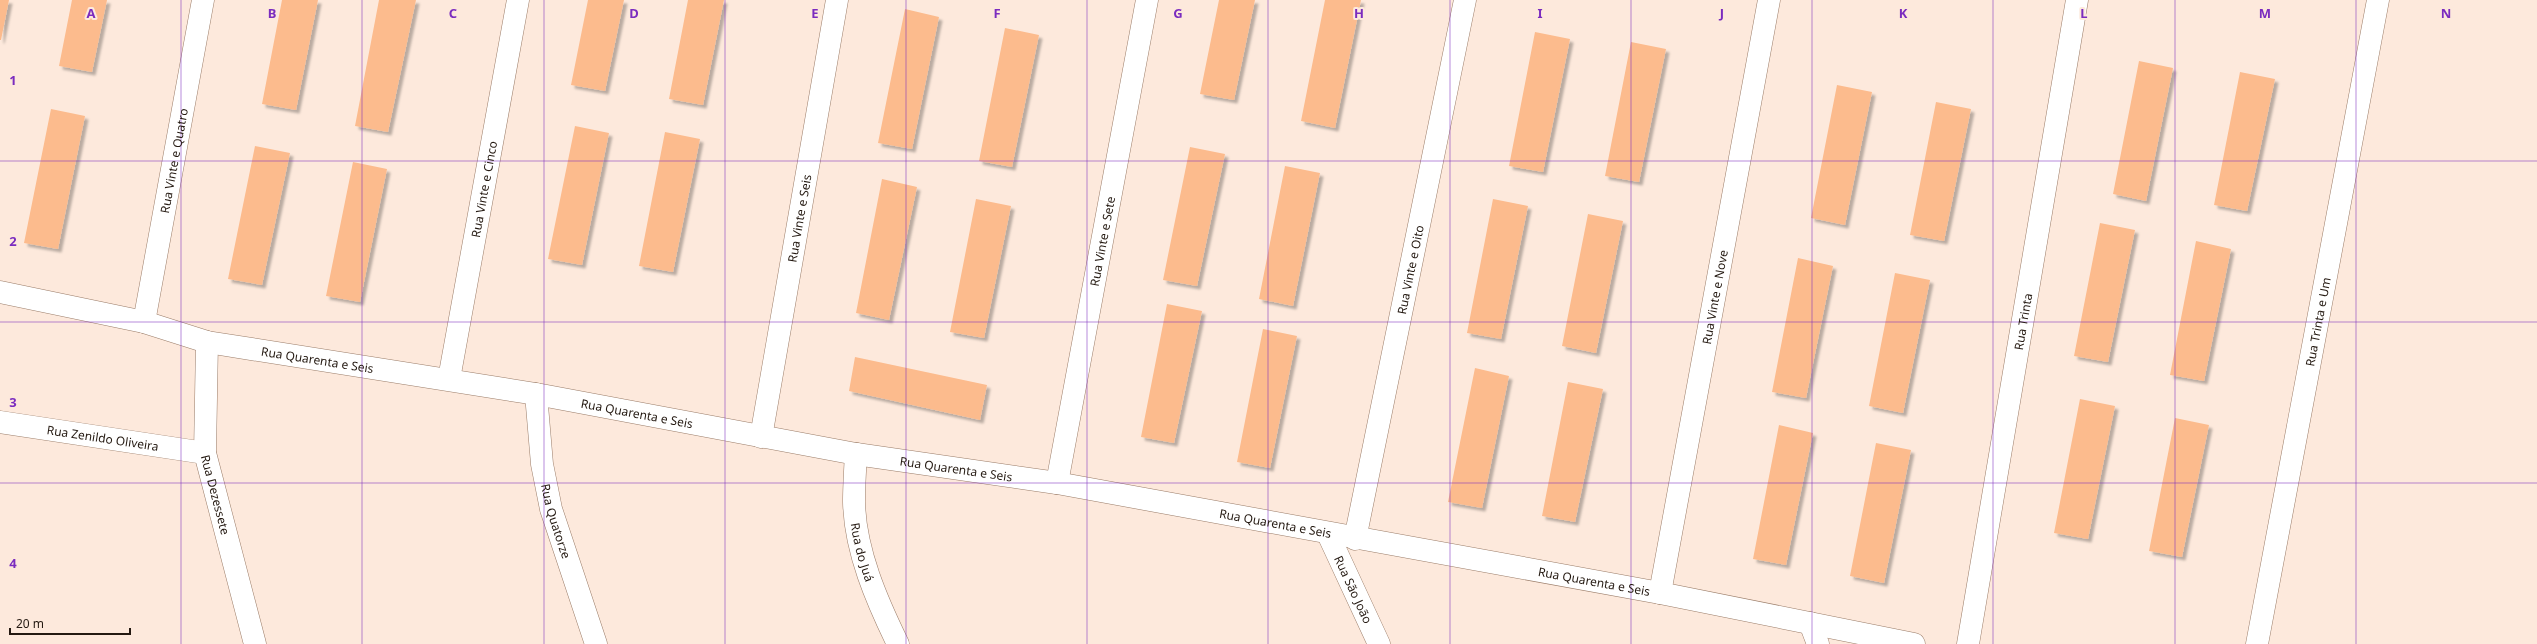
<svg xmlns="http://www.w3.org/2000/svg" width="2537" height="644" viewBox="0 0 2537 644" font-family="'Noto Sans',sans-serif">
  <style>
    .building { fill: #fcbb8d; filter: url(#shadow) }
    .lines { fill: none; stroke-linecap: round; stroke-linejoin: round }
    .street-casing { stroke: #9a7c68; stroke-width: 23 }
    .street { stroke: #fff; stroke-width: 22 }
    .grid { fill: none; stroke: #7b2cbf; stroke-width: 1; stroke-opacity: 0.55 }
    .labels { text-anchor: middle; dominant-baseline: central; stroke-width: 4; stroke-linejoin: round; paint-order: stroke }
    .street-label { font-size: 12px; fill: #241911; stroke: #fde9dc }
    .grid-label { font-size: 13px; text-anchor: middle; font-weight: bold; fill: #7b2cbf; stroke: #fde9dc; stroke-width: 4; stroke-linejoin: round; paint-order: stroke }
  </style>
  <defs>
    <filter id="shadow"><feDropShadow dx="3.5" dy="3.5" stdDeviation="1" flood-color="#0004"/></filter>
  </defs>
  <rect width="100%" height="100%" fill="#fde9dc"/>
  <path class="building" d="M0,0h9l-8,40h-1z
    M72,0h35l-15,72 -33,-6z
    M282,0h36l-22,110 -34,-6z
    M379,0h37l-28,132 -33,-6z
    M588,0h36l-19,91 -34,-6z
    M688,0h36l-21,105 -34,-6z
    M1219,0h36l-21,100 -34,-6z
    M1325,0h36l-26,128 -34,-7z
    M905,9l34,8 -27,132 -34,-6z
    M1005,28l34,7 -27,132 -33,-6z
    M1535,32l35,7 -27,133 -34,-6z
    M1631,42l35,7 -27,133 -34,-6z
    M2139,61l34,7 -27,133 -33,-7z
    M2240,72l35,7 -28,132 -33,-6z
    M1837,85l35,7 -27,133 -34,-7z
    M1936,102l35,7 -27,132 -34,-6z
    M51,109l34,7 -27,133 -34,-6z
    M575,126l34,7 -27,132 -34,-6z
    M665,132l35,7 -27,133 -34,-6z
    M255,146l35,7 -28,132 -34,-6z
    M1190,147l35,7 -28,132 -34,-6z
    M353,162l34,7 -27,133 -34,-6z
    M1285,166l35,7 -27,133 -34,-7z
    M882,179l35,8 -28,133 -33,-7z
    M976,199l35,7 -27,132 -34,-6z
    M1493,199l35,7 -27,133 -34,-6z
    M1588,214l35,7 -27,132 -34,-7z
    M2100,223l35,7 -27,132 -34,-6z
    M2196,241l35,8 -27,132 -34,-6z
    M1798,258l35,8 -27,132 -34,-6z
    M1895,273l35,7 -27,133 -34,-7z
    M1167,304l35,7 -28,132 -33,-6z
    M1263,329l34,7 -27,132 -33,-6z
    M855,357l132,28 -7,35 -131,-29z
    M1475,368l34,8 -27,132 -34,-6z
    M1568,382l35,7 -28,133 -33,-6z
    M2080,399l35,7 -27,133 -34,-6z
    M2175,418l34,7 -27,132 -33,-6z
    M1779,425l34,8 -27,132 -33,-6z
    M1876,443l35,7 -27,133 -34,-7z"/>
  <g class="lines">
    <defs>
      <g id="street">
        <path id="s1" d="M0,292l144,30 63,20 329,52 320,60 201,29 603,110 254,51"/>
        <path id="s2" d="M144,322l59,-322"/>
        <path id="s3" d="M207,342l-2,111 50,191"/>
        <path id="s4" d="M449,379l69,-379"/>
        <path id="s5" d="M536,394l6,70 9,45 45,135"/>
        <path id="s6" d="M0,422l205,31"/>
        <path id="s7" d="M761,437l76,-437"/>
        <path id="s8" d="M856,454c-1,16 -2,32 -2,48 1,49 23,99 44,142"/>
        <path id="s9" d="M1057,483l90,-483"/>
        <path id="s10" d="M1328,534l51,110"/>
        <path id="s11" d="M1355,539l110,-539"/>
        <path id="s12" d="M1660,593l109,-593"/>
        <path d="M1810,623l8,21"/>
        <path id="s13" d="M1968,644l109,-644"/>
        <path id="s14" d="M2257,644l121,-644"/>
      </g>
    </defs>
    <use href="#street" class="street-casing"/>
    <use href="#street" class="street"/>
  </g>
  <path class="grid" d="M181,0v644M362,0v644M544,0v644M725,0v644M906,0v644M1087,0v644M1268,0v644M1450,0v644M1631,0v644M1812,0v644M1993,0v644M2175,0v644M2356,0v644M0,161h2537M0,322h2537M0,483h2537"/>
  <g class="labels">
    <g class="street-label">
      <text stroke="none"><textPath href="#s2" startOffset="164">Rua Vinte e Quatro</textPath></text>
      <text stroke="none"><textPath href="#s4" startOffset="193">Rua Vinte e Cinco</textPath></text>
      <text stroke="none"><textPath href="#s7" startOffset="222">Rua Vinte e Seis</textPath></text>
      <text stroke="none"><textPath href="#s9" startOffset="246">Rua Vinte e Sete</textPath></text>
      <text stroke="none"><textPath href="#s11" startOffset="275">Rua Vinte e Oito</textPath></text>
      <text stroke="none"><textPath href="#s12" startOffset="301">Rua Vinte e Nove</textPath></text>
      <text stroke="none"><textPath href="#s13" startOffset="327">Rua Trinta</textPath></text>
      <text stroke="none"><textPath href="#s14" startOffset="328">Rua Trinta e Um</textPath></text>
      <text stroke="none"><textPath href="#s1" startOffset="325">Rua Quarenta e Seis</textPath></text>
      <text stroke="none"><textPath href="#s1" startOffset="649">Rua Quarenta e Seis</textPath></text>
      <text stroke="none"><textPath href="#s6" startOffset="104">Rua Zenildo Oliveira</textPath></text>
      <text stroke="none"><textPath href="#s1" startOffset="973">Rua Quarenta e Seis</textPath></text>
      <text stroke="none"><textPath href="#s3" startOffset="154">Rua Dezessete</textPath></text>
      <text stroke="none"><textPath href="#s5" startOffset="129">Rua Quatorze</textPath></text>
      <text stroke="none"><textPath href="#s1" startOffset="1297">Rua Quarenta e Seis</textPath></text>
      <text stroke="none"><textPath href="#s8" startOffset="99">Rua do Juá</textPath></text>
      <text stroke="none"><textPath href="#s1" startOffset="1621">Rua Quarenta e Seis</textPath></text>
      <text stroke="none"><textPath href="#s10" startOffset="61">Rua São João</textPath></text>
    </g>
  </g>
  <g class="grid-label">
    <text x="91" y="18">A</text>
    <text x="272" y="18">B</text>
    <text x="453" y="18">C</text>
    <text x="634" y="18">D</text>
    <text x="815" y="18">E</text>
    <text x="997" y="18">F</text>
    <text x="1178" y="18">G</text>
    <text x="1359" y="18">H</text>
    <text x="1540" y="18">I</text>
    <text x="1722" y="18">J</text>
    <text x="1903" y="18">K</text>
    <text x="2084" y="18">L</text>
    <text x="2265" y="18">M</text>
    <text x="2446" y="18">N</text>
    <text x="13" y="85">1</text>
    <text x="13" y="246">2</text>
    <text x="13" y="407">3</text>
    <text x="13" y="568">4</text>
  </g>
  <path d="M10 628v6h120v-6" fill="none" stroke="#241911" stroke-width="2"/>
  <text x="16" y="628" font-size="12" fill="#241911" stroke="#fde9dc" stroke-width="3" paint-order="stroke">20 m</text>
</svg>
